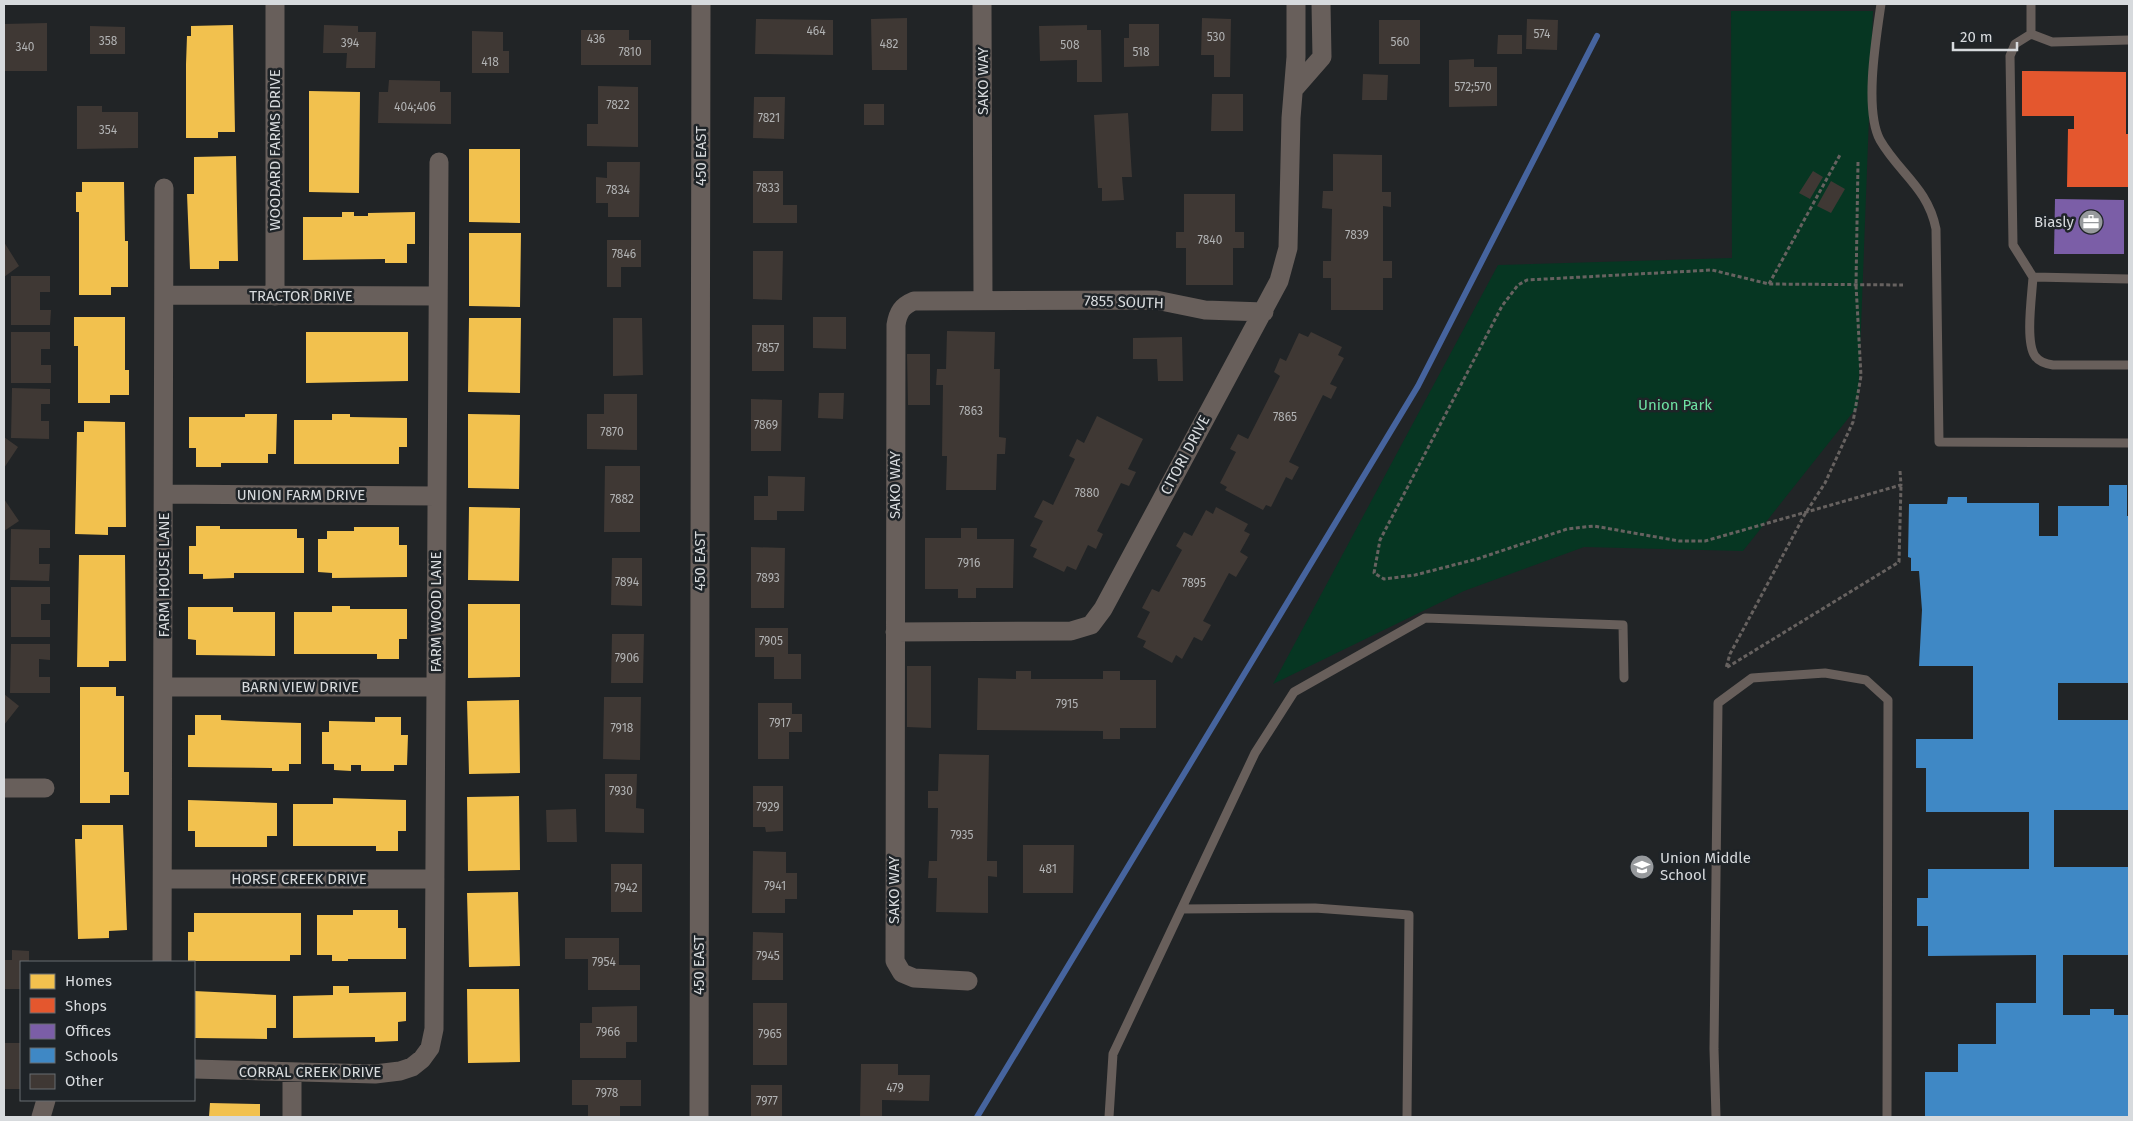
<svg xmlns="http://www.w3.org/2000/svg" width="2133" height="1121" viewBox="0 0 2133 1121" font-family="'Fira Sans',sans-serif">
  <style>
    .green { fill: #063622 }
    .homes { fill: #f2c14e }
    .shops { fill: #e4572e }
    .offices { fill: #7b5ea7 }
    .schools { fill: #3f88c5 }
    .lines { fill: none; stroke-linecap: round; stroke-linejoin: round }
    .stream { stroke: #46649e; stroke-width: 6 }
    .building { fill: #3f3834 }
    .path { stroke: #676260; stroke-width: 3; stroke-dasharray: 4 2.5; stroke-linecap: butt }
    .service { stroke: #685f5b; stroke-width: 9 }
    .minor { stroke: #685f5b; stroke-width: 19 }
    .labels { text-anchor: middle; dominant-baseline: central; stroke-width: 5; stroke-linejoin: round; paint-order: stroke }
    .number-label { font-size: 12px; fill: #b1b2b3 }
    .street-label { font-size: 15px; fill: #d7dadd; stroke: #1f2428 }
    .poi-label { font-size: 15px; fill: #d7dadd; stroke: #1f2428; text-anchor: end }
    .park-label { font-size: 15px; fill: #6ee1a3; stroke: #1f2428 }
  </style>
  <rect width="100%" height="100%" fill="#212426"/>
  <path class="green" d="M1731,11h142l-15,395 -115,145 -159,-4 -120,44 -191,93 225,-419 234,-7z"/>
  <path class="homes" d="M233,25l2,107h-17v6h-32v-74l1,-28h4v-10z
    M309,91l51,1 -1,101 -50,-1z
    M469,149h51v74l-51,-1z
    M236,156l2,105h-19v8h-29l-3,-75h7v-37z
    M82,182h42l1,59h3v46h-17v8h-32v-83h-3v-20h6z
    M342,212h12v4h14v-3l47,-1v32h-8v19h-22v-4l-82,1v-43h39z
    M469,233h52l-1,74 -51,-1z
    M74,317h51v53h4v25h-19v8h-32v-57h-4z
    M469,318h52l-1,75 -52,-1z
    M306,332h102v49l-102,2z
    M245,414h32l-1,40h-8v9h-47v4h-25v-19h-7v-31h56z
    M332,414h18v3l57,1v29h-8v17h-105v-44h38z
    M468,414l52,1 -1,74 -51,-1z
    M84,421l41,1 1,105h-18v8l-33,-1 2,-102h7z
    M469,507l51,1 -1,73 -51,-1z
    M196,526h24v3h77v9h7v35h-70v5l-31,1v-5h-14v-28h7z
    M354,527h45v18h8v32l-75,1v-5l-14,-1v-33h9v-8h27z
    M79,555h46l1,106h-17v6h-32z
    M468,604h52v73l-52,1z
    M332,606h18v3h57v30h-8v20h-22v-5h-83v-42h38z
    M188,607h45v5h42v44l-79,-1v-15l-8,-1z
    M80,687h36v9h8v76h5v23h-19v8h-30z
    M519,700l1,73 -51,1 -2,-73z
    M195,715h26v5l20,1 60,2v41h-12v7h-17v-3l-84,-1v-32h7z
    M375,717h26v18h7l-1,30h-13v6h-33v-6h-10v6l-17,-1v-6h-12v-32h7v-11l46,1z
    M519,796l1,74 -52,1 -1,-74z
    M333,798l73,2v31h-8v20h-22v-5h-83v-42h40z
    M188,800l89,3v33h-10v11h-72v-16h-7z
    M82,825h41l4,105 -18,1v7l-31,1 -3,-100h7z
    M518,892l2,74 -51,1 -2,-74z
    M353,910h45v18h8v31h-58v2h-16v-6h-15v-40h36z
    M194,913h107v42h-11v6h-102v-29h6z
    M333,986h16v7l57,-1v29l-8,1v19l-23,1v-5l-82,1v-42l40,-1z
    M467,989h52l1,73 -52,1z
    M194,991l82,4v33h-9v11l-72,-1z
    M210,1103l50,1v13h-51z"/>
  <path class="shops" d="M2022,71l104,1v62h3v53h-62l1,-58h6v-13h-52z"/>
  <path class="offices" d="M2055,199l69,1v54h-70z"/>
  <path class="schools" d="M2109,485h18v31h2v167h-71v37h71v90h-75v57h75v88h-66v60h27v-6h24v6h15v102h-204v-45h33v-28h38v-41h40v-48l-108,1v-30h-11v-28h11v-29h101v-57h-103v-44h-10v-29h57v-73h-54l3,-56 -3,-39h-8v-13l-3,-1 1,-53h38l1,-7h19v6h72v33h19v-30h51z"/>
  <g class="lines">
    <path class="stream" d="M977,1117l441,-731 179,-350"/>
  </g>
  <path class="building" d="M907,18v52h-35l-1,-51z
    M1202,18l29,1 -1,58h-16v-22h-13z
    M756,19l77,1v35l-78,-1z
    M1527,19l31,1 -1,30 -31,-1z
    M1379,20h41v44h-41z
    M47,23v48h-43v-47z
    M1129,24h30v42l-35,1v-29h5z
    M324,25l34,1v6h18l-1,36h-29l1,-15h-24z
    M1087,25v5h14l1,52h-25v-22l-37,1 -1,-35z
    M90,26l35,1v27h-35z
    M581,30h48v10h22v25h-70z
    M472,31l31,1v19h6v22h-37z
    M1498,35h24v19h-25z
    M1474,59v8h23v39l-48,1v-47z
    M1363,74l25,1 -1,25h-25z
    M389,80l51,1v11h11v32l-73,-1 1,-31h9z
    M598,86l40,1v60l-51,-1v-22h11z
    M1212,94h31v37h-32z
    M754,97h31l-1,42 -31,-1z
    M864,104h20v21h-20z
    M77,106h25v6h36v36l-61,1z
    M1128,113l4,64h-10l2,23 -22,1v-13h-4l-4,-73z
    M1333,154l49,1v37h9v15l-8,-1v55h9v17h-9v32h-52v-32h-8v-17h8l1,-52 -10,-1 1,-17h10z
    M607,162h33l-1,55h-31v-14h-12v-26l11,1z
    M753,171h30v34h14v18h-44z
    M1813,171l10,6 -13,22 -11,-6z
    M1831,181l14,8 -14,24 -14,-7z
    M1184,194h51v38h9v16h-11v37h-47v-37h-10v-16h8z
    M607,240h34v27h-20v20h-14z
    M4,242l15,24 -15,11z
    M753,251h30l-1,49 -29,-1z
    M11,276h39v16h-10v18h11l-1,15h-39z
    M813,317h33v32l-33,-1z
    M613,318h29l1,57 -30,1z
    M752,325h32v46h-32z
    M947,331l48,1 -1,37h6l-1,68 7,1 -1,16h-8l-1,36h-50l1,-34h-5l1,-71h-7l1,-16h9z
    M11,332h39v17h-9v16h10v18h-40z
    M1311,332l31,15 -4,8 6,3 -14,26 7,3 -6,12 -8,-4 -34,67 10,5 -7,13 -6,-3 -15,30 -5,-2 -3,5 -38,-20 2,-3 -7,-4 16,-31 -6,-3 8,-15 10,5 32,-63 -6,-4 6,-14 6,3 13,-28 9,4z
    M1182,337l1,44h-25l-1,-22h-24v-21z
    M907,354h23v51h-22z
    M12,388l38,1v15h-9v17h8v18l-38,-1z
    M819,393h25l-1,26 -25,-1z
    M604,394h33v56l-50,-1v-35h17z
    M751,399l31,1 -1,51h-30z
    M1097,416l46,23 -15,30 8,3 -7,14 -8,-3 -24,48 6,3 -7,15 -8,-4 -12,25 -9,-4 -3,6 -31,-15 4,-8 -7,-3 13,-25 -9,-4 9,-17 10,5 22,-46 -6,-3 8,-17 7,4z
    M4,437l14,10 -14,21z
    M605,466h35v66h-36z
    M768,476l37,1 -1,34h-27v9h-23v-24h14z
    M4,499l15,22 -15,10z
    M1216,507l32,17 -4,7 6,3 -10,18 8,5 -12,20 -7,-4 -26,48 8,4 -9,16 -8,-4 -12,22 -6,-4 -4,8 -29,-16 3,-6 -9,-4 13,-25 -8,-4 10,-19 7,3 23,-42 -6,-4 8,-14 8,4 14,-26 7,4z
    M961,528h16v11h37l-1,49h-37v10h-18v-9h-33v-51h36z
    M11,529l39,1v18h-11v16h11l-1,17 -39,-1z
    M751,547l34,1 -1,60h-33z
    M612,558h30v48l-31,-1z
    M11,587h39v17h-9v16h9v17h-39z
    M755,628h33v26h13v25h-27v-22h-19z
    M612,634h32l-1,49h-32z
    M11,644h39v16l-11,-1v18h11v16h-40z
    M907,666h24v62l-24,-1z
    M1016,671h15v8h72v-8h17v9h36v48h-36v11h-17v-8l-126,-1 1,-52 38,1z
    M4,694l15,12 -15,19z
    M604,697h37l-1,63 -37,-1z
    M758,703h34v11h10v18h-13v27h-31z
    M939,754l50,1 -2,106h10v16l-9,-1v37l-52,-1 1,-34h-9l1,-17h8l1,-53h-10v-17h10z
    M605,774h32l-1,34 8,1v24l-39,-1z
    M753,786h30v45l-17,1 -1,-5h-12z
    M576,809l1,33h-30l-1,-32z
    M1023,845h51l-1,48h-50z
    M753,851l33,1v21h11v26h-12v14h-33z
    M611,864h31v48h-31z
    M753,932l30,1v47h-31z
    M565,938h54v27h21v25h-52v-31h-23z
    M12,950l17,1v11h-8v27h-17v-29h8z
    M753,1003h34v62h-34z
    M637,1006v36h-11v16h-46v-35h12v-16z
    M4,1043h17v46h-17z
    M861,1064h37v11h32l-1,26 -47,-1v17h-22z
    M572,1080h69v26h-21v11h-32v-12h-16z
    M751,1085h31v32h-31z"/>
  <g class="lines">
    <path class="path" d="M1858,162l-2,123 5,91 -8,46 -28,61 -20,31 -75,140 -4,14 173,-106 2,-77
      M1769,284l72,-131
      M1900,471l1,14 -196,56h-26l-85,-15 -27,3 -90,30 -62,16 -31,4 -10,-6 6,-33 122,-234 16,-21 9,-5 185,-10 57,14 134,1"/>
    <path class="service" d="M1881,4c-5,34 -17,106 -1,136 19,33 48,48 56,89l3,213 190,1
      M2031,4v30
      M2031,34l-16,10 -5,12 3,189 20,32 96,2
      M2031,34l21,8 77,-2
      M2033,277c-1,18 -8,65 2,79 4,6 11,8 18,9h76
      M1182,909l133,-1 94,7 -2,202
      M1109,1117l4,-63 142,-301 39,-61 131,-74 198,7 1,53
      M1716,1117l-2,-68 4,-346 34,-25 73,-5 41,7 22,20 -1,417"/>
    <path class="minor" d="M275,4v292
      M982,4l1,296
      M1294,89l28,-32 -1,-53
      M164,295l274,1
      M164,494l273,2
      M895,632l176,-1 20,-6 12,-16 176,-328 9,-33 3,-130 5,-61v-53
      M164,687h272
      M4,788h41
      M163,879h272
      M162,962l2,-774
      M968,981l-54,-3 -12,-5 -7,-12 1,-636c2,-13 6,-19 18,-24l242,-1 49,10 59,2
      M194,1069l181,5 25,-3 12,-4 10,-8 8,-11 4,-19 5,-867
      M292,1072v45
      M41,1117l5,-17
      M699,1117l2,-1113"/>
  </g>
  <defs>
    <symbol id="office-disc" viewBox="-11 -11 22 22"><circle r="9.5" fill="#979a9d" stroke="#1f2428"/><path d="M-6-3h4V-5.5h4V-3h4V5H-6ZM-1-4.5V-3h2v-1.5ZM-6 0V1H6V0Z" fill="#fff"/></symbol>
    <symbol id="school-disc" viewBox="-11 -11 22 22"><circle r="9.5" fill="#979a9d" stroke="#1f2428"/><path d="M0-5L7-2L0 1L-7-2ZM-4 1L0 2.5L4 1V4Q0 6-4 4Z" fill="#fff"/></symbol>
  </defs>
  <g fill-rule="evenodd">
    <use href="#office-disc" x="2077" y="208" width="28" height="28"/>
    <use href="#school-disc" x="1628" y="853" width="28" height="28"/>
  </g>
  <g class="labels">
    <g class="number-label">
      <text x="816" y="31">464</text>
      <text x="1542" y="34">574</text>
      <text x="1216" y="37">530</text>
      <text x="596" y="39">436</text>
      <text x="108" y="41">358</text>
      <text x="1400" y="42">560</text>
      <text x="350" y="43">394</text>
      <text x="889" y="44">482</text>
      <text x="1070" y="45">508</text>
      <text x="25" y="47">340</text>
      <text x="630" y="52">7810</text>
      <text x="1141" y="52">518</text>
      <text x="490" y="62">418</text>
      <text x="1473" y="87">572;570</text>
      <text x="618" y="105">7822</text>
      <text x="415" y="107">404;406</text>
      <text x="769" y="118">7821</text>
      <text x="108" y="130">354</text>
      <text x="768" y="188">7833</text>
      <text x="618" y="190">7834</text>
      <text x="1357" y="235">7839</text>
      <text x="1210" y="240">7840</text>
      <text x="624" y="254">7846</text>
      <text x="768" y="348">7857</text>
      <text x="971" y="411">7863</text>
      <text x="1285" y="417">7865</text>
      <text x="766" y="425">7869</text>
      <text x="612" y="432">7870</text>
      <text x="1087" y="493">7880</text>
      <text x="622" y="499">7882</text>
      <text x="969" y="563">7916</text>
      <text x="768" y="578">7893</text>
      <text x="627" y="582">7894</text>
      <text x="1194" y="583">7895</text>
      <text x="771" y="641">7905</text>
      <text x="627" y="658">7906</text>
      <text x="1067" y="704">7915</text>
      <text x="780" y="723">7917</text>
      <text x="622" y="728">7918</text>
      <text x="621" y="791">7930</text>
      <text x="768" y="807">7929</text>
      <text x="962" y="835">7935</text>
      <text x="1048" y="869">481</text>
      <text x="775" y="886">7941</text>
      <text x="626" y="888">7942</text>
      <text x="768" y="956">7945</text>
      <text x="604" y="962">7954</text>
      <text x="608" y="1032">7966</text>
      <text x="770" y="1034">7965</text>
      <text x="895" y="1088">479</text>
      <text x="607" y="1093">7978</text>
      <text x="767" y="1101">7977</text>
    </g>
    <g class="street-label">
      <text transform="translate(983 81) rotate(-90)">SAKO WAY</text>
      <text transform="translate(275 150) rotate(-90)">WOODARD FARMS DRIVE</text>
      <text transform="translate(701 156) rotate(-90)">450 EAST</text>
      <text x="301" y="296">TRACTOR DRIVE</text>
      <text transform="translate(1124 302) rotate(2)">7855 SOUTH</text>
      <text transform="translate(1185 455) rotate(-62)">CITORI DRIVE</text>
      <text transform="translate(895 485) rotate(-90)">SAKO WAY</text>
      <text x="301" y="495">UNION FARM DRIVE</text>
      <text transform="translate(700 561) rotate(-90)">450 EAST</text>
      <text transform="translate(164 575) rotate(-90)">FARM HOUSE LANE</text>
      <text transform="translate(436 612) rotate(-90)">FARM WOOD LANE</text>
      <text x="300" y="687">BARN VIEW DRIVE</text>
      <text x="299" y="879">HORSE CREEK DRIVE</text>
      <text transform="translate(894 890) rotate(-90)">SAKO WAY</text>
      <text transform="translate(699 965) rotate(-90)">450 EAST</text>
      <text x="310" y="1072">CORRAL CREEK DRIVE</text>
    </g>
    <g class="poi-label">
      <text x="2074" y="222">Biasly</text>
      <text x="1660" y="858" text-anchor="start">Union Middle<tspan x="1660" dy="17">School</tspan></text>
    </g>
    <g class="park-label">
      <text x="1675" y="405">Union Park</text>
    </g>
  </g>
  <rect width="2133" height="1121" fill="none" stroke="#d7dadd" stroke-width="10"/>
  <rect x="20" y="961" width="175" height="140" fill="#1f2428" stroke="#696d70"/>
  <rect x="30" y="974" width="25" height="15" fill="#f2c14e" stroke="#696d70"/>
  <text x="65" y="986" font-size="15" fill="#d7dadd">Homes</text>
  <rect x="30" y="998" width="25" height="15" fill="#e4572e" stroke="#696d70"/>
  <text x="65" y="1011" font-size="15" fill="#d7dadd">Shops</text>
  <rect x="30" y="1024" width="25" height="15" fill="#7b5ea7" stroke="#696d70"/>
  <text x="65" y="1036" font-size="15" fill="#d7dadd">Offices</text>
  <rect x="30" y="1048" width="25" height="15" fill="#3f88c5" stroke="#696d70"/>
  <text x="65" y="1061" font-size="15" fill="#d7dadd">Schools</text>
  <rect x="30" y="1074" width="25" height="15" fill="#3f3834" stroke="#696d70"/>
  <text x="65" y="1086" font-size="15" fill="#d7dadd">Other</text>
  <path d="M1953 42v8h64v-8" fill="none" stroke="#d7dadd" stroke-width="2.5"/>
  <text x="1960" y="42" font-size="15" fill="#d7dadd" stroke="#1f2428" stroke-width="4" paint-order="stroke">20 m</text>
</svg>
